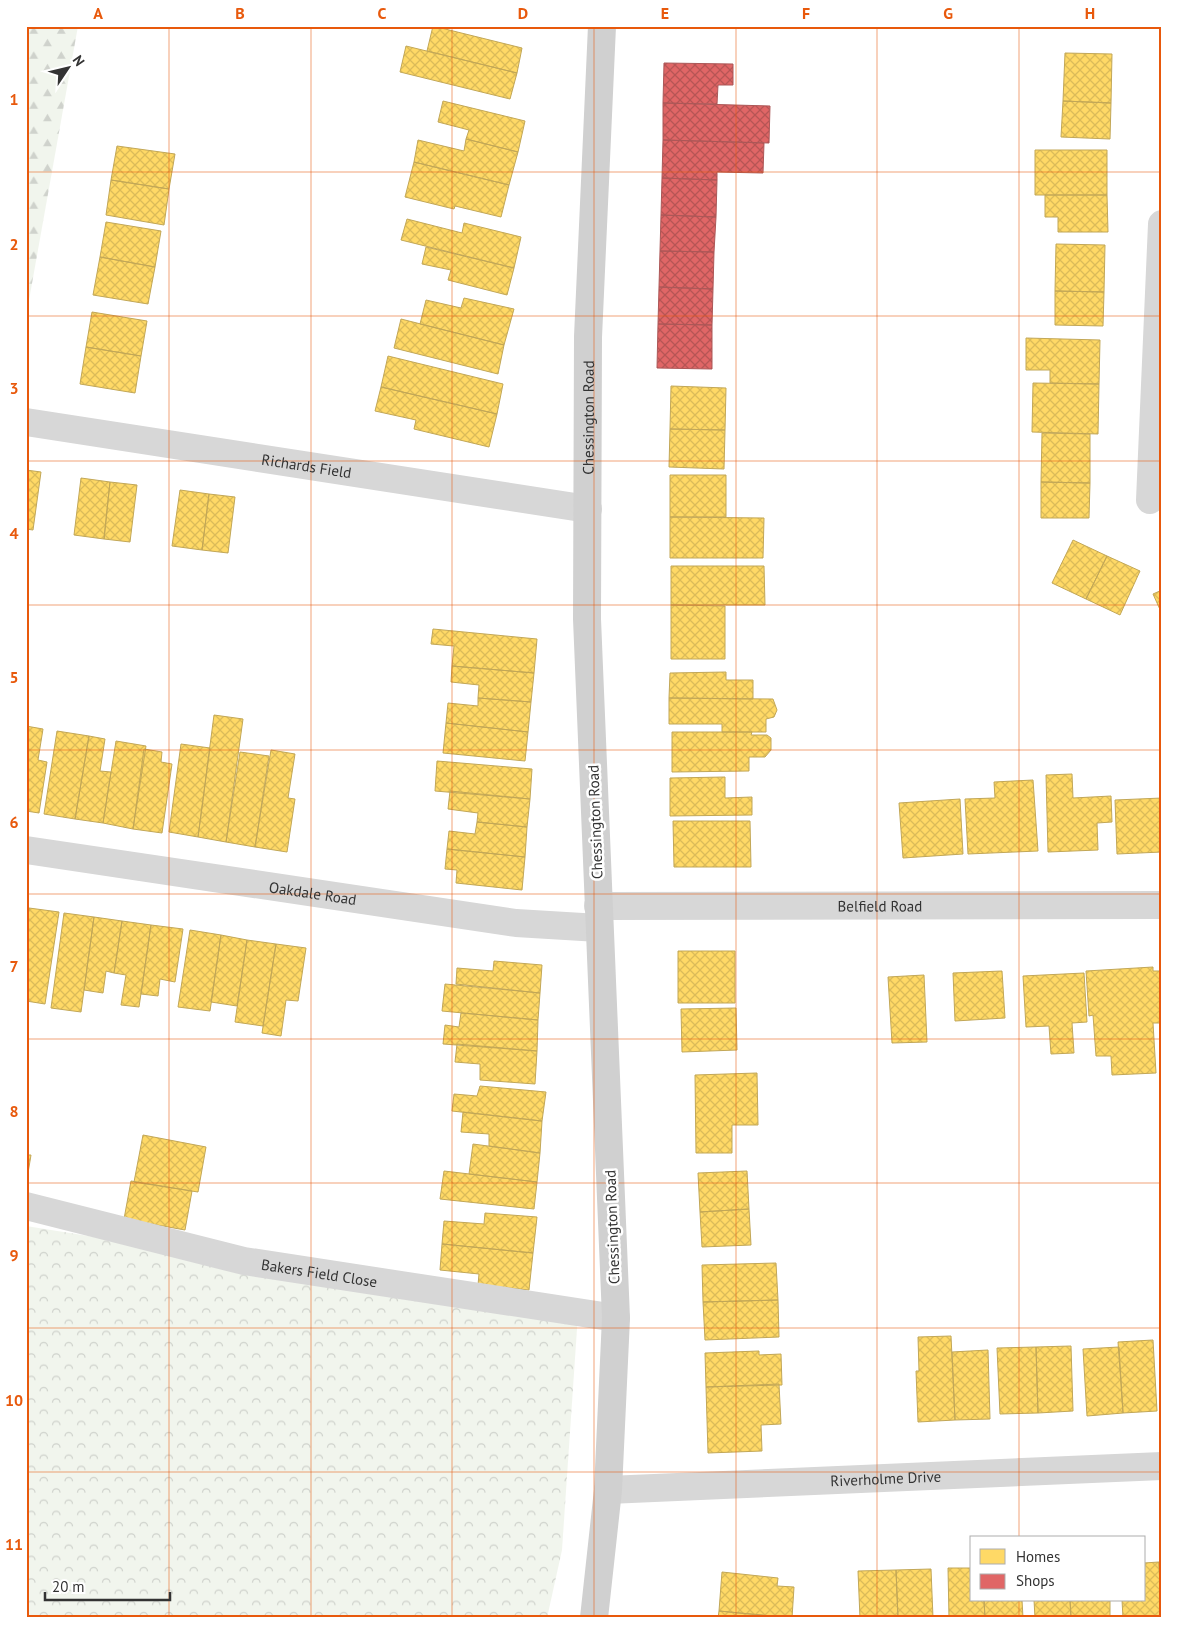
<svg xmlns="http://www.w3.org/2000/svg" width="1188" height="1644" viewBox="0 0 1188 1644" font-family="'PT Sans',sans-serif">
  <style>
    .forest { fill: url(#forest-firs) }
    .park { fill: url(#park-crowns) }
    .homes { fill: url(#homes-cross-hatch); stroke: #c2a757 }
    .shops { fill: url(#shops-cross-hatch); stroke: #ac5757 }
    .lines { fill: none; stroke-linecap: round; stroke-linejoin: round }
    .minor { stroke: #d7d7d7; stroke-width: 28 }
    .secondary { stroke: #d0d0d0; stroke-width: 28 }
    .grid { fill: none; stroke: #e8590c; stroke-width: 1; stroke-opacity: 0.55 }
    .labels { text-anchor: middle; dominant-baseline: central; stroke-width: 5; stroke-linejoin: round; paint-order: stroke }
    .street-label { font-size: 15px; fill: #333; stroke: #fff }
    .neatline { fill: none; stroke: #e8590c; stroke-width: 2 }
    .grid-label { font-size: 16px; text-anchor: middle; font-weight: bold; fill: #e8590c }
  </style>
  <defs>
    <pattern id="forest-firs" width="22" height="20" patternUnits="userSpaceOnUse" patternTransform="scale(1.25)"><rect width="22" height="20" fill="#f1f5ed"/><path d="M5 1l3.5 6h-7zM16 11l3.5 6h-7z" fill="#cfd2cc"/></pattern>
    <pattern id="park-crowns" width="20" height="18" patternUnits="userSpaceOnUse" patternTransform="scale(1.25)"><rect width="20" height="18" fill="#f1f5ed"/><path d="M2 6a3 3 0 1 1 6 0M12 15a3 3 0 1 1 6 0" fill="none" stroke="#cfd2cc"/></pattern>
    <pattern id="homes-cross-hatch" width="8" height="8" patternUnits="userSpaceOnUse" patternTransform="scale(1.25)"><rect width="8" height="8" fill="#ffd966"/><path d="M0 0l8 8M0 8l8-8" fill="none" stroke="#dbbb59"/></pattern>
    <pattern id="shops-cross-hatch" width="8" height="8" patternUnits="userSpaceOnUse" patternTransform="scale(1.25)"><rect width="8" height="8" fill="#e06666"/><path d="M0 0l8 8M0 8l8-8" fill="none" stroke="#b65555"/></pattern>
  </defs>
  <rect width="100%" height="100%" fill="#fff"/>
  <path class="forest" d="M26,26h52l-52,291z"/>
  <path class="park" d="M26,1226l552,88 -16,236 -15,68h-521z"/>
  <path class="homes" d="M433,26l89,22 -5,25 -90,-22z
    M406,46l111,27 -7,26 -110,-27z
    M1065,53l47,1 -1,49 -48,-2z
    M443,101l82,20 -7,31 -52,-13 3,-9 -31,-8z
    M1063,101l48,2 -1,36 -49,-2z
    M466,139l52,13 -9,33 -95,-23 4,-22 46,11z
    M117,146l58,8 -6,35 -58,-9z
    M1035,150h72v45h-72z
    M414,162l95,23 -8,32 -46,-11 -1,3 -49,-12z
    M111,180l58,9 -5,36 -58,-10z
    M1045,195h62l1,37h-50v-15h-13z
    M407,219l55,14 2,-10 57,14 -7,31 -113,-28z
    M106,222l55,9 -6,36 -55,-10z
    M1056,244l49,1 -1,47 -49,-1z
    M426,247l88,21 -7,27 -59,-15 3,-10 -29,-6z
    M100,257l55,10 -7,37 -55,-9z
    M1055,291l49,1 -1,34 -48,-1z
    M464,298l50,11 -10,36 -84,-21 6,-24 35,8z
    M92,312l55,9 -6,35 -55,-9z
    M401,319l103,26 -6,29 -104,-26z
    M1026,338l74,2 -1,44 -49,-1v-13h-24z
    M86,347l55,9 -6,37 -55,-9z
    M388,356l115,28 -6,30 -116,-27z
    M1033,383l66,1 -1,50 -66,-2z
    M671,386l55,2 -1,42 -55,-1z
    M381,387l116,27 -8,33 -75,-18 2,-9 -41,-9z
    M670,429l55,1 -1,39 -55,-2z
    M1042,433l48,1v49l-49,-1z
    M26,470l15,2 -8,58 -7,-1z
    M670,475h56v42h-56z
    M81,478l29,4 -6,57 -30,-4z
    M110,482l27,3 -7,57 -26,-3z
    M1041,482l49,1 -1,35h-48z
    M180,490l29,4 -7,56 -30,-4z
    M209,494l26,3 -7,56 -26,-3z
    M670,517l94,1 -1,40h-93z
    M1073,540l34,16 -21,43 -34,-16z
    M1107,556l33,15 -20,44 -34,-16z
    M671,566h93l1,39h-94z
    M1162,590v24l-9,-20z
    M671,605l54,1v53h-54z
    M433,629l104,10 -3,34 -82,-7 2,-20 -23,-2z
    M452,666l82,7 -3,29 -53,-4 1,-13 -28,-3z
    M726,672v8h27v19l-84,-1 1,-25z
    M478,698l53,4 -3,30 -82,-9 2,-20 30,3z
    M669,698l104,1 4,11 -3,7 -8,2v13h-44v-8h-53z
    M214,715l29,4 -17,123 -28,-5z
    M446,723l82,9 -3,29 -82,-8z
    M26,726l17,3 -5,31 9,2 -8,51 -13,-2z
    M57,731l32,5 -14,83 -31,-5z
    M672,732h80l-1,3h16l4,3v12l-6,7h-16v14l-77,1z
    M89,736l16,3 -5,32 11,1 -8,51 -28,-4z
    M116,741l30,5 -13,83 -30,-6z
    M181,744l29,4 -12,89 -29,-5z
    M144,749l18,3 -1,10 11,2 -10,69 -29,-4z
    M271,750l24,4 -7,44 7,1 -8,53 -32,-5z
    M240,752l29,4 -14,91 -29,-5z
    M437,761l95,8 -2,30 -95,-8z
    M1072,774l1,24 38,-2 1,26 -15,1 1,27 -50,2 -2,-77z
    M725,777v21l27,-1v18l-82,1v-38z
    M1033,780l5,71 -70,3 -3,-55 30,-1 -1,-16z
    M450,791l80,8 -3,28 -50,-5 1,-9 -30,-4z
    M1162,798v54l-45,2 -2,-54z
    M960,799l3,55 -60,4 -4,-55z
    M673,821h77l1,46h-77z
    M477,822l50,5 -2,30 -78,-8 2,-18 26,3z
    M447,849l78,8 -3,33 -66,-7 1,-13 -12,-1z
    M26,908h3l-3,19z
    M29,908l30,4 -14,92 -19,-3v-74z
    M64,913l30,4 -13,95 -30,-4z
    M94,917l28,4 -8,52 -8,-2 -3,22 -19,-3z
    M122,921l29,4 -12,82 -18,-2 5,-30 -12,-2z
    M151,925l32,4 -8,53 -15,-3 -2,17 -17,-2z
    M190,930l31,5 -11,76 -32,-4z
    M221,935l26,5 -10,66 -26,-4z
    M247,940l29,4 -13,82 -28,-4z
    M276,944l30,4 -8,53 -12,-1 -5,36 -19,-3z
    M678,951h57v52h-57z
    M494,961l48,4 -2,28 -84,-9 1,-16 36,3z
    M1153,967v4h9v52h-9l3,50 -44,2 -1,-19h-15l-3,-41 -4,1 -3,-45z
    M1002,971l3,47 -50,3 -2,-48z
    M1084,973l3,49 -15,1 2,30 -23,1 -2,-28 -23,1 -3,-51z
    M924,975l3,67 -35,1 -4,-66z
    M445,984l95,9 -2,27 -96,-9z
    M736,1008l1,42 -55,2 -1,-43z
    M461,1013l77,7 -1,31 -94,-7 2,-19 14,2z
    M457,1044l80,7 -2,33 -55,-4v-16l-25,-2z
    M757,1073l1,52h-26v28h-36l-1,-78z
    M480,1086l66,6 -4,29 -90,-10 2,-17 23,2z
    M463,1112l79,9 -2,32 -51,-7v-12l-28,-2z
    M143,1135l63,12 -8,45 -64,-10z
    M473,1144l67,9 -3,29 -68,-8z
    M26,1155h5l-4,24h-1z
    M444,1171l93,11 -3,27 -94,-10z
    M747,1171l2,38 -49,3 -2,-39z
    M131,1181l61,10 -7,39 -61,-11z
    M749,1209l2,36 -49,2 -2,-35z
    M485,1213l52,4 -4,36 -91,-9 2,-23 40,3z
    M442,1244l91,9 -4,37 -51,-5 1,-11 -39,-4z
    M776,1263l2,37 -75,2 -1,-37z
    M778,1300l1,37 -74,3 -2,-38z
    M951,1336l4,84 -37,2 -2,-51h3l-1,-34z
    M1153,1340l4,71 -34,2 -5,-71z
    M1071,1346l2,65 -35,2 -2,-66z
    M1036,1347l2,66 -38,1 -3,-66z
    M1119,1347l4,66 -36,3 -4,-67z
    M988,1350l2,69 -35,1 -3,-68z
    M759,1351v4l22,-1 1,31 -76,2 -1,-34z
    M779,1384l2,40 -20,1 1,26 -54,2 -2,-66z
    M1159,1562h3v52h-1z
    M1159,1562l2,56h-38l-1,-18h22v-37z
    M948,1568h24v32h12l1,18h-36z
    M931,1569l2,49h-35l-2,-48z
    M896,1570l2,48h-38l-2,-47z
    M722,1572l56,6 -1,8 17,1 -2,31 -73,-7z
    M984,1600h38l1,18h-38z
    M1034,1600h36l1,18h-36z
    M1070,1600h40v18h-39z
    M719,1611l73,7h-74z"/>
  <path class="shops" d="M664,63l69,1v21h-15l-1,19 -54,-1z
    M663,103l107,3 -1,37 -106,-3z
    M663,140l101,3 -1,30 -46,-1v8l-55,-2z
    M662,178l55,2 -1,37 -55,-2z
    M661,215l55,2 -2,35 -54,-1z
    M660,251l54,1 -1,37 -54,-2z
    M659,287l54,2 -1,36 -54,-1z
    M658,324l54,1v44l-55,-1z"/>
  <g class="lines">
    <g class="minor">
      <path id="s1" d="M26,422l562,87"/>
      <path d="M1150,500l12,-276"/>
      <path id="s2" d="M26,850l490,73 83,5"/>
      <path id="s3" d="M598,906l564,-1"/>
      <path id="s4" d="M26,1206l218,55 372,57"/>
      <path id="s5" d="M608,1490l554,-24"/>
    </g>
    <path class="secondary" id="s6" d="M594,1618l14,-128 8,-172 -29,-699 1,-282 14,-311"/>
  </g>
  <path class="grid" d="M169,26v1592M311,26v1592M452,26v1592M594,26v1592M736,26v1592M877,26v1592M1019,26v1512M26,172h1136M26,316h1136M26,461h1136M26,605h1136M26,750h1136M26,894h1136M26,1039h1136M26,1183h1136M26,1328h1136M26,1472h1136M1019,1600v18"/>
  <g class="labels">
    <g class="street-label">
      <text stroke="none"><textPath href="#s6" startOffset="1202">Chessington Road</textPath></text>
      <text stroke="none"><textPath href="#s1" startOffset="284">Richards Field</textPath></text>
      <text transform="translate(595 822) rotate(-92)">Chessington Road</text>
      <text stroke="none"><textPath href="#s2" startOffset="290">Oakdale Road</textPath></text>
      <text stroke="none"><textPath href="#s3" startOffset="282">Belfield Road</textPath></text>
      <text transform="translate(612 1227) rotate(-92)">Chessington Road</text>
      <text stroke="none"><textPath href="#s4" startOffset="301">Bakers Field Close</textPath></text>
      <text stroke="none"><textPath href="#s5" startOffset="278">Riverholme Drive</textPath></text>
    </g>
  </g>
  <rect width="1188" height="1644" fill="none" stroke="#ffffff" stroke-width="55"/>
  <rect x="970" y="1536" width="175" height="65" fill="#ffffff" stroke="#adadad"/>
  <rect x="980" y="1549" width="25" height="15" fill="#ffd966" stroke="#adadad"/>
  <text x="1016" y="1562" font-size="15" fill="#333333">Homes</text>
  <rect x="980" y="1574" width="25" height="15" fill="#e06666" stroke="#adadad"/>
  <text x="1016" y="1586" font-size="15" fill="#333333">Shops</text>
  <g transform="translate(68 68) rotate(55)" stroke="#ffffff" stroke-width="4" paint-order="stroke">
  <path d="M0-4L9 19L0 12L-9 19Z" fill="#333333"/>
  <text y="-8" font-size="14" font-weight="bold" text-anchor="middle" fill="#333333">N</text>
  </g>
  <path d="M45 1592v8h125v-8" fill="none" stroke="#333333" stroke-width="2.5"/>
  <text x="52" y="1592" font-size="15" fill="#333333" stroke="#ffffff" stroke-width="4" paint-order="stroke">20 m</text>
  <rect x="28" y="28" width="1132" height="1588" class="neatline"/>
  <g class="grid-label">
    <text x="98" y="19">A</text>
    <text x="240" y="19">B</text>
    <text x="382" y="19">C</text>
    <text x="523" y="19">D</text>
    <text x="665" y="19">E</text>
    <text x="806" y="19">F</text>
    <text x="948" y="19">G</text>
    <text x="1090" y="19">H</text>
    <text x="14" y="105">1</text>
    <text x="14" y="250">2</text>
    <text x="14" y="394">3</text>
    <text x="14" y="539">4</text>
    <text x="14" y="683">5</text>
    <text x="14" y="828">6</text>
    <text x="14" y="972">7</text>
    <text x="14" y="1117">8</text>
    <text x="14" y="1261">9</text>
    <text x="14" y="1406">10</text>
    <text x="14" y="1550">11</text>
  </g>
</svg>
